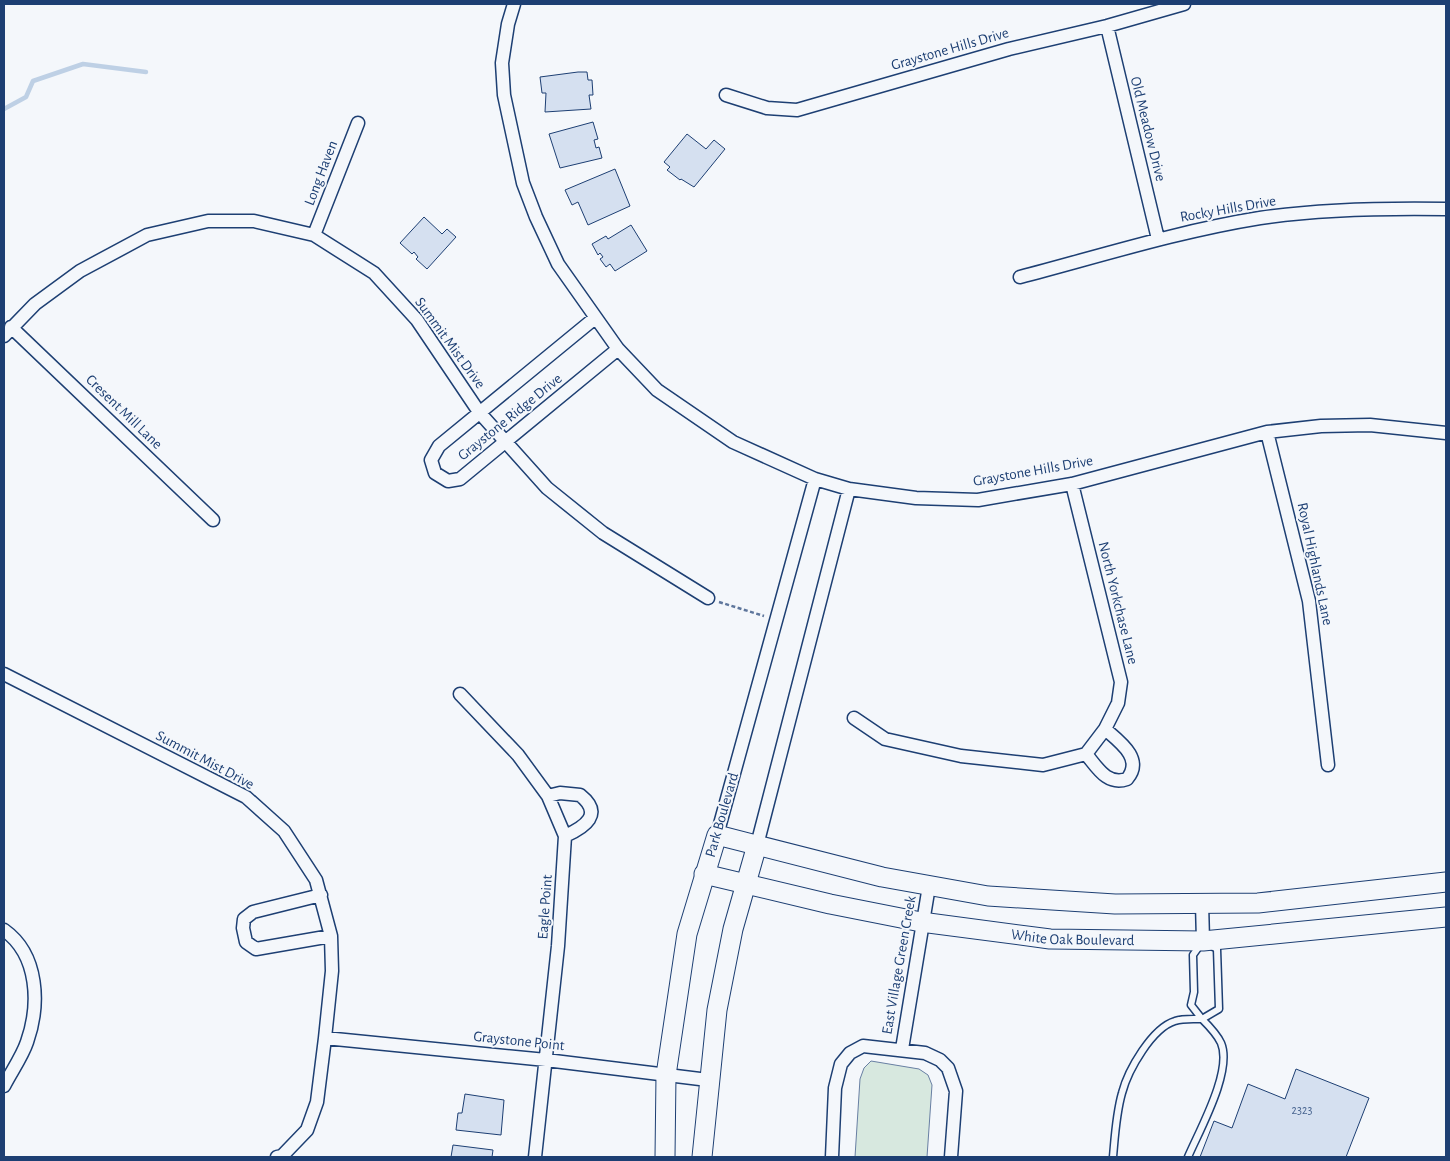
<svg xmlns="http://www.w3.org/2000/svg" width="1450" height="1161" viewBox="0 0 1450 1161" font-family="'Alegreya Sans',sans-serif">
  <style>
    .green { fill: #d7e8df; stroke: #687fa3 }
    .lines { fill: none; stroke-linecap: round; stroke-linejoin: round }
    .stream { stroke: #bed0e5; stroke-width: 4.5 }
    .building { fill: #d5e0f0; stroke: #1d3f73 }
    .lane-casing { stroke: #1d3f73; stroke-width: 9 }
    .street-casing { stroke: #1d3f73; stroke-width: 15 }
    .secondary-casing { stroke: #1d3f73; stroke-width: 21 }
    .path { stroke: #5e769c; stroke-width: 2.5; stroke-dasharray: 4 2.5; stroke-linecap: butt }
    .lane { stroke: #f4f7fb; stroke-width: 6 }
    .street { stroke: #f4f7fb; stroke-width: 12 }
    .secondary { stroke: #f4f7fb; stroke-width: 19 }
    .labels { text-anchor: middle; dominant-baseline: central; stroke-width: 4; stroke-linejoin: round; paint-order: stroke }
    .number-label { font-size: 12px; fill: #4b6792 }
    .street-label { font-size: 15px; fill: #1d3f73; stroke: #f4f7fb }
  </style>
  <rect width="100%" height="100%" fill="#f4f7fb"/>
  <path class="green" d="M871,1061l48,8 9,6 4,10 -5,72h-72l5,-78 4,-11z"/>
  <g class="lines">
    <path class="stream" d="M4,109l22,-12 7,-16 50,-17 63,8"/>
  </g>
  <path class="building" d="M578,72h9l1,8h4l1,15h-4l2,14 -46,3 1,-19h-4l-2,-16z
    M593,122l5,17 -4,1 2,8 3,-1 3,11 -42,10 -11,-34z
    M687,134l19,15 8,-9 11,9 -31,38 -13,-8 -1,1 -13,-10 3,-3 -6,-5z
    M615,169l15,37 -42,19 -10,-23 -6,3 -7,-15z
    M424,217l18,17 5,-5 9,8 -29,32 -11,-10 2,-2 -4,-5 -2,2 -12,-11z
    M631,225l16,26 -32,20 -5,-7 -4,3 -6,-8 3,-2 -3,-4 -2,2 -6,-11 14,-8 2,3z
    M1296,1069l73,29 -23,59h-146l14,-36 18,7 16,-44 37,15z
    M465,1094l39,6 -3,35 -45,-5 2,-17h4z
    M453,1145l40,5 -1,7h-41z"/>
  <g class="lines">
    <defs>
      <path id="lane" d="M1203,941l14,8 2,60 -17,10 -11,-14 3,-13 -1,-37z
        M1113,1157c2,-22 3,-43 9,-64 6,-23 30,-65 53,-72 8,-3 19,-2 27,-2 7,7 15,15 19,24 12,28 -22,88 -33,114"/>
      <path id="street" d="M514,4l-6,20 -6,39 2,32 19,88 13,34 22,47 60,85 39,41 76,52 82,37 34,10 67,9 62,2 94,-16 195,-52 54,-6 49,-1 76,8
        M1107,26l51,213
        M726,95l41,13 30,2 212,-61 98,-23 77,-22
        M314,235l44,-112
        M1020,277c80,-21 159,-46 240,-59 61,-9 125,-10 186,-9
        M595,318l-156,128 -8,14 4,13 13,8 12,-2 158,-130
        M11,327l202,193
        M4,336l31,-32 45,-33 67,-36 61,-14h46l60,14 60,38 43,47 62,92 68,76 56,45 105,65
        M1267,432l42,169 19,164
        M4,674l242,123 38,34 32,49 15,56 1,35 -7,67 -8,64 -10,28 -25,26 -5,1
        M460,694l58,61 30,41 17,40 -7,110 -23,211
        M854,718l31,21 76,17 82,9 43,-11 19,-25 13,-26 3,-21 -49,-198
        M1086,754c11,13 21,32 41,25 17,-20 -7,-37 -22,-50
        M548,796l12,-3 20,2c24,19 5,32 -15,41
        M717,835l98,-356
        M757,845l92,-356
        M321,895l-68,17 -9,7 -1,9 3,14 10,7 75,-13
        M1202,903l1,38
        M4,930c35,25 36,75 23,112 -5,15 -16,30 -23,44
        M325,1038l221,22 162,20
        M902,1049l27,-163
        M832,1157l3,-69 6,-24 9,-11 13,-7 62,7 15,7 8,8 8,23 -5,66"/>
      <g id="secondary">
        <path id="s1" d="M704,874l126,30 91,18 129,17 153,2 243,-24"/>
        <path d="M665,1157l1,-82 21,-141 30,-99 165,42 106,19 127,8 143,-1 188,-21"/>
        <path d="M702,1157l15,-147 16,-81 24,-84"/>
      </g>
    </defs>
    <use href="#lane" class="lane-casing"/>
    <use href="#street" class="street-casing"/>
    <use href="#secondary" class="secondary-casing"/>
    <path class="path" d="M719,602l45,14"/>
    <use href="#lane" class="lane"/>
    <use href="#street" class="street"/>
    <use href="#secondary" class="secondary"/>
  </g>
  <g class="labels">
    <g class="number-label">
      <text x="1302" y="1110">2323</text>
    </g>
    <g class="street-label">
      <text transform="translate(950 49) rotate(-16)">Graystone Hills Drive</text>
      <text transform="translate(1148 129) rotate(76)">Old Meadow Drive</text>
      <text transform="translate(321 173) rotate(-69)">Long Haven</text>
      <text transform="translate(1228 209) rotate(-10)">Rocky Hills Drive</text>
      <text transform="translate(450 343) rotate(54)">Summit Mist Drive</text>
      <text transform="translate(124 412) rotate(44)">Cresent Mill Lane</text>
      <text transform="translate(510 417) rotate(-39)">Graystone Ridge Drive</text>
      <text transform="translate(1033 471) rotate(-10)">Graystone Hills Drive</text>
      <text transform="translate(1315 564) rotate(78)">Royal Highlands Lane</text>
      <text transform="translate(1118 603) rotate(76)">North Yorkchase Lane</text>
      <text transform="translate(205 760) rotate(28)">Summit Mist Drive</text>
      <text transform="translate(722 815) rotate(-74)">Park Boulevard</text>
      <text transform="translate(545 907) rotate(-86)">Eagle Point</text>
      <text stroke="none"><textPath href="#s1" startOffset="375">White Oak Boulevard</textPath></text>
      <text transform="translate(899 965) rotate(-80)">East Village Green Creek</text>
      <text transform="translate(519 1041) rotate(6)">Graystone Point</text>
    </g>
  </g>
  <rect width="1450" height="1161" fill="none" stroke="#1d3f73" stroke-width="10"/>
</svg>
